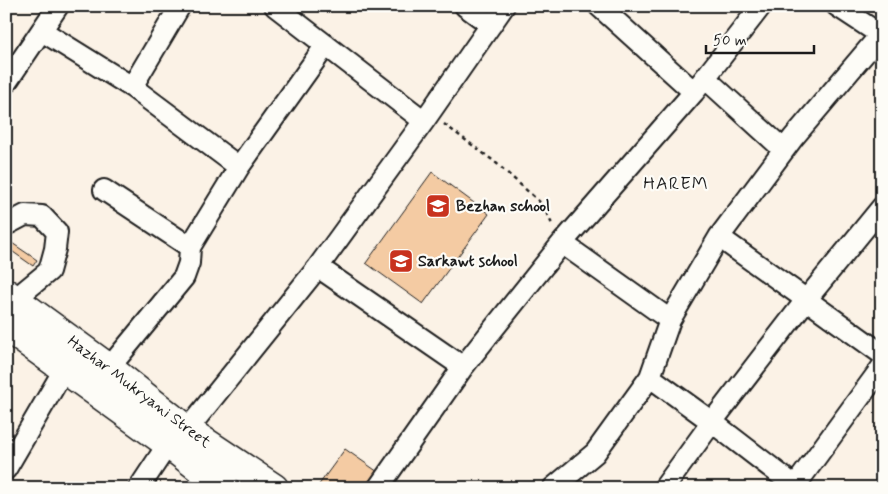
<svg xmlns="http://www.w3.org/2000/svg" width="888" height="494" viewBox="0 0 888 494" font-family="Mynerve,sans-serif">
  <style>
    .building { fill: #f4cba3; stroke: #1c1c1c }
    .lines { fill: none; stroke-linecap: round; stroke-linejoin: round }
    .minor-casing { stroke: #1c1c1c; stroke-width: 24 }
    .highway-casing { stroke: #1c1c1c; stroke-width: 31 }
    .path { stroke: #1c1c1c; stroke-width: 2.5; stroke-dasharray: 4 4; stroke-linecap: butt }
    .minor { stroke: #fdfcf7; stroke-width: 20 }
    .highway { stroke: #fdfcf7; stroke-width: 28 }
    .labels { text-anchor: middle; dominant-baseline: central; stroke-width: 4.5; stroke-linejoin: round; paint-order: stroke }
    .poi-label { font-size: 16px; font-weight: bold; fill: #1c1c1c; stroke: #fdfcf7; text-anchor: start }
    .street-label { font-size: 16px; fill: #1c1c1c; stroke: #fdfcf7 }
    .neighbourhood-label { font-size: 18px; letter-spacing: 1px; fill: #1c1c1c; stroke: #fdfcf7 }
  </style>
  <rect width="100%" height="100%" fill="#fbf2e6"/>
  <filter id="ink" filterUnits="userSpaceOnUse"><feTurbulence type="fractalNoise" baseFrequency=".02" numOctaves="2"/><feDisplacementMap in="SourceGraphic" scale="10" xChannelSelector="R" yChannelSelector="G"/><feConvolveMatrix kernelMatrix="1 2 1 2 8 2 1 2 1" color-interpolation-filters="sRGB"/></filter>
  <g filter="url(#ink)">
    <path class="building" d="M432,172l57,42 -66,90 -57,-41z
      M9,241l28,19 -4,6 -27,-19z
      M345,449l33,23 -11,16h-48l-1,-2z"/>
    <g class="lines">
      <defs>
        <path id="minor" d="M275,6l149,115
          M465,6l26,19
          M599,6l95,86
          M837,6l44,29
          M42,31l90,56 107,80
          M705,78l79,72
          M6,83l52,-77
          M132,87l48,-81
          M104,190l86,57
          M6,225l19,-10 17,1 15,16 -2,17 -6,22 -34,28
          M719,237l163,117
          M562,243l108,77
          M318,267l145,100
          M109,368l75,-91 5,-14 1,-16 49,-80 87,-122
          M650,377l62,45 -48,66
          M187,430l131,-163 106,-146 80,-115
          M6,469l59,-101
          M139,488l29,-44
          M378,488l85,-121 27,-34 72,-90 132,-151 67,-86
          M553,488l42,-35 55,-76 20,-57 49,-83 74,-99 89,-105
          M794,488l1,-2 -83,-64 94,-122 76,-93
          M797,488l-2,-2 87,-119"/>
        <path id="highway" d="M6,293l103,75 78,62 87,58
          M6,327l162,117 57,44"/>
      </defs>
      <use href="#minor" class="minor-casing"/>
      <use href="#highway" class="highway-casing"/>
      <path class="path" d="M444,124l51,38 47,42 11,22"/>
      <use href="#minor" class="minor"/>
      <use href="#highway" class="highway"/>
    </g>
  </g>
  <defs>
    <symbol id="school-square" viewBox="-11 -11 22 22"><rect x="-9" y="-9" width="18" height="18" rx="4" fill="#c8321e" stroke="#fdfcf7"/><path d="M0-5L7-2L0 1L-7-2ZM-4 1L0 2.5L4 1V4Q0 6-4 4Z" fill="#fff"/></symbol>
  </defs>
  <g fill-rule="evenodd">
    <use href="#school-square" x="424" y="192" width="28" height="28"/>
    <use href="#school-square" x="387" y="247" width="28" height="28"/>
  </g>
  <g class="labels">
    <g class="poi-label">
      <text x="456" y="206">Bezhan school</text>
      <text x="418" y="261">Sarkawt school</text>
    </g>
    <g class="street-label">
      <text transform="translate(139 392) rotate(37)">Hazhar Mukryani Street</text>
    </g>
    <g class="neighbourhood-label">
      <text x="676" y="184">HAREM</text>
    </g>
  </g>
  <rect width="888" height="494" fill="none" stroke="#fdfcf7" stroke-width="25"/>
  <rect x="12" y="12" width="863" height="469" fill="none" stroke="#1c1c1c" stroke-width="2" filter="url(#ink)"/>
  <path d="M706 45v8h108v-8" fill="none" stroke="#1c1c1c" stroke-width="2.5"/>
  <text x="713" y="45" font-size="15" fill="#1c1c1c" stroke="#fdfcf7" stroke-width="4" paint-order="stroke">50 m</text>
</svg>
